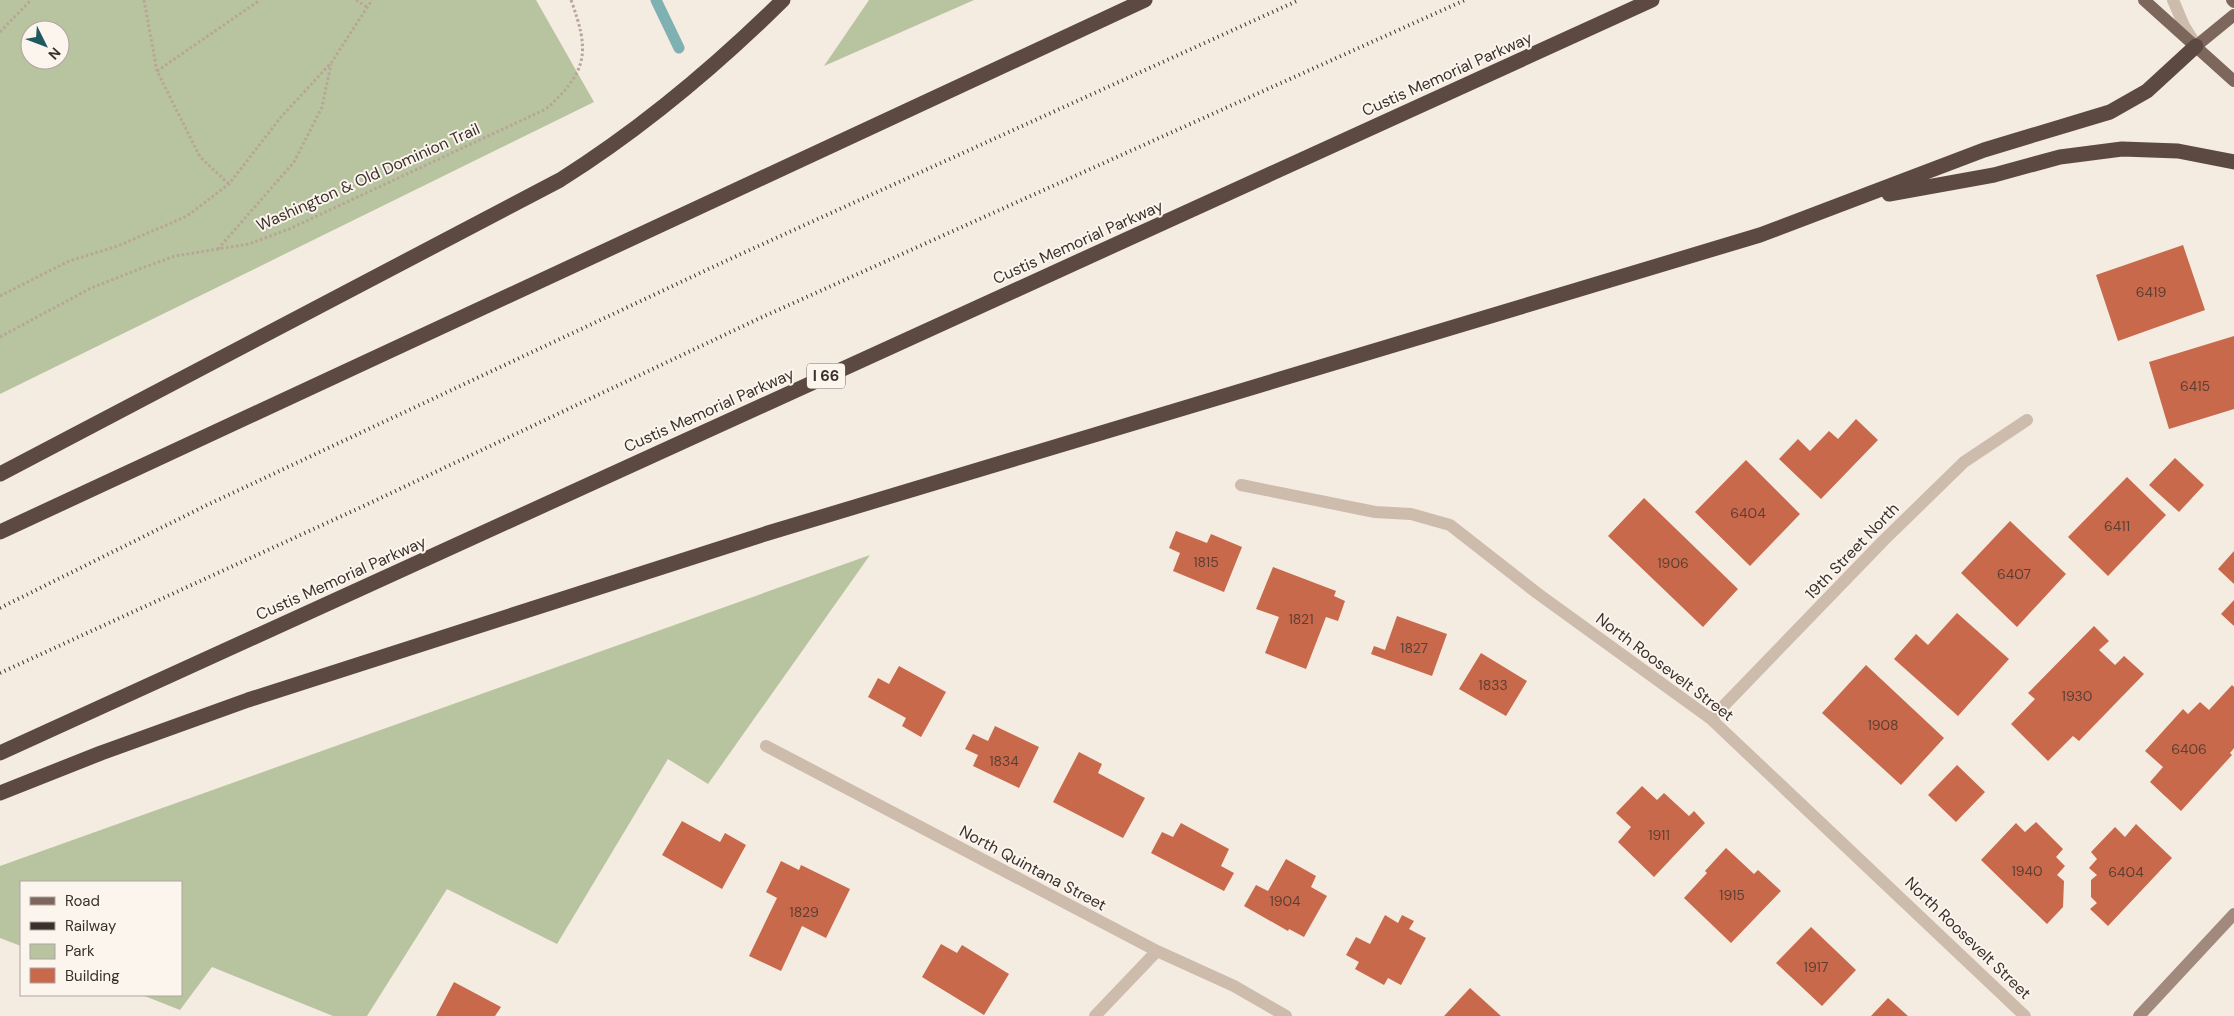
<svg xmlns="http://www.w3.org/2000/svg" width="2234" height="1016" viewBox="0 0 2234 1016" font-family="'DM Sans',sans-serif">
  <style>
    .green { fill: #b8c4a0; fill-rule: evenodd }
    .lines { fill: none; stroke-linecap: round; stroke-linejoin: round }
    .stream { stroke: #7fb0b2; stroke-width: 11 }
    .building { fill: #c8694b }
    .path { stroke: #b9a596; stroke-width: 3; stroke-dasharray: 2.5 2.5; stroke-linecap: butt }
    .service { stroke: #cdbbac; stroke-width: 12 }
    .minor { stroke: #cdbbac; stroke-width: 12 }
    .secondary { stroke: #a18a7d; stroke-width: 12 }
    .primary { stroke: #7d675c; stroke-width: 12 }
    .motorway { stroke: #5c4a42; stroke-width: 15 }
    .rail { stroke: #3b302b; stroke-width: 4; stroke-dasharray: 1 4; stroke-linecap: butt }
    .labels { text-anchor: middle; dominant-baseline: central; stroke-width: 4; stroke-linejoin: round; paint-order: stroke }
    .number-label { font-size: 14px; fill: #5e3e33 }
    .shield { fill: #fbf5ee; stroke: #756b66; stroke-width: 1 }
    .shield-label { font-size: 15px; font-weight: bold; fill: #3b302b }
    .street-label { font-size: 16px; fill: #3b302b; stroke: #fbf5ee }
  </style>
  <rect width="100%" height="100%" fill="#f4ebe1"/>
  <path class="green" d="M0,0h536l58,102 -594,292zM30,30h30v30h-30z
    M869,0h105l-150,66z
    M870,555l-162,229 -40,-25 -111,185 -110,-55 -80,127h-34l-121,-49 -32,43 -38,-15h39v-113h-160v64l-21,-8v-72z"/>
  <g class="lines">
    <path class="stream" d="M656,0l23,48"/>
  </g>
  <path class="building" d="M2183,245l22,65 -87,31 -22,-66z
    M2234,336v73l-65,20 -20,-67z
    M1856,419l22,21 -57,59 -42,-40 19,-20 12,12 19,-20 9,8z
    M2175,458l29,27 -25,27 -30,-27z
    M1746,460l54,54 -50,52 -55,-54z
    M2127,477l39,38 -58,61 -40,-39z
    M1644,498l94,91 -35,38 -95,-91z
    M2010,521l56,53 -49,53 -56,-54z
    M1176,531l31,12 4,-9 31,13 -18,45 -51,-21 7,-18 -11,-5z
    M2234,551v33l-16,-15z
    M1273,567l63,24 -2,5 11,5 -7,20 -12,-4 -20,52 -41,-16 14,-36 -23,-8z
    M2234,600v26l-13,-12z
    M1957,613l52,46 -51,57 -64,-57 22,-25 12,11z
    M1397,616l50,18 -15,42 -61,-22 3,-8 11,4z
    M2094,626l15,15 -10,9 16,15 9,-9 20,18 -65,67 -6,-5 -25,25 -37,-37 24,-25 -7,-6z
    M1481,653l46,28 -21,35 -47,-27z
    M1866,665l78,73 -43,47 -79,-72z
    M899,666l47,26 -25,45 -19,-11 4,-8 -38,-21 10,-19 11,6z
    M2232,685l2,2v61l-4,5 2,2 -51,56 -31,-29 13,-15 -18,-16 38,-42 5,5 12,-12 9,8z
    M995,726l44,21 -20,41 -46,-22 5,-11 -13,-6 8,-15 15,7z
    M1079,752l23,12 -4,9 47,25 -22,40 -70,-36z
    M1957,765l28,27 -29,30 -28,-27z
    M1642,786l15,14 7,-7 25,23 5,-5 11,12 -51,54 -36,-35 13,-15 -15,-14z
    M682,821l38,21 5,-9 21,12 -24,44 -60,-34z
    M2036,822l27,27 -7,8 9,9 -8,9 7,6 -1,26 -16,17 -66,-64 35,-37 9,9z
    M1181,823l48,26 -8,17 13,7 -10,18 -73,-38 11,-21 11,5z
    M2136,824l36,34 -64,68 -18,-17 7,-6 -6,-6v-17l6,-5 -8,-7 8,-9 -6,-7 24,-25 10,10z
    M1726,848l28,26 4,-4 23,21 -50,52 -47,-45 23,-25 -2,-2z
    M1286,859l30,17 -5,11 16,9 -23,41 -15,-8 -1,2 -44,-25 12,-21 12,6z
    M781,861l18,9 2,-5 49,24 -24,49 -24,-12 -21,45 -32,-15 28,-58 -11,-6z
    M1385,915l13,8 4,-8 12,6 -5,8 17,9 -25,47 -13,-7 -4,7 -29,-16 4,-7 -13,-7 10,-18 14,7z
    M1811,927l45,43 -34,36 -46,-43z
    M941,944l16,9 5,-8 47,29 -25,41 -62,-38z
    M454,982l47,25 -6,9h-59z
    M1470,988l31,28h-57z
    M1888,998l20,18h-37z"/>
  <g class="lines">
    <path class="path" d="M144,0l13,71 43,86 29,27
      M356,0l11,7
      M0,32l31,-32
      M157,71l103,-71
      M218,249l76,-87 28,-55 9,-43
      M0,296l69,-35 49,-15 69,-30 42,-32 52,-67 50,-54 41,-63
      M0,337l91,-49 51,-20 33,-12 74,-12 40,-15 257,-120c42,-38 44,-57 25,-109"/>
    <path class="service" d="M2173,0l11,26 10,16"/>
    <path class="minor" d="M1241,485l134,27 36,2 39,11 87,68 174,126 314,297
      M1711,719l172,-178 81,-79 63,-42
      M766,746l391,205 77,35 52,30
      M1095,1016l62,-65"/>
    <path class="secondary" d="M2139,1016l95,-102"/>
    <path class="primary" d="M2144,0l90,81
      M2232,0l2,2
      M2196,46l38,-31"/>
    <path class="motorway" d="M1889,194l105,-19 66,-18 62,-8 56,2 56,11
      M0,474l560,-294c81,-51 155,-113 223,-180
      M0,532l1145,-532
      M0,753l1652,-753
      M0,793l101,-40 147,-53 520,-167 992,-298 224,-85 126,-38 37,-21 49,-45"/>
    <path class="rail" d="M0,608l205,-102 525,-247 569,-259
      M0,673l368,-169 390,-185 707,-319"/>
  </g>
  <g class="labels">
    <g class="number-label">
      <text x="2151" y="292">6419</text>
      <text x="2195" y="386">6415</text>
      <text x="1748" y="513">6404</text>
      <text x="2117" y="526">6411</text>
      <text x="1206" y="562">1815</text>
      <text x="1673" y="563">1906</text>
      <text x="2014" y="574">6407</text>
      <text x="1301" y="619">1821</text>
      <text x="1414" y="648">1827</text>
      <text x="1493" y="685">1833</text>
      <text x="2077" y="696">1930</text>
      <text x="1883" y="725">1908</text>
      <text x="2189" y="749">6406</text>
      <text x="1004" y="761">1834</text>
      <text x="1659" y="835">1911</text>
      <text x="2027" y="871">1940</text>
      <text x="2126" y="872">6404</text>
      <text x="1732" y="895">1915</text>
      <text x="1285" y="901">1904</text>
      <text x="804" y="912">1829</text>
      <text x="1816" y="967">1917</text>
    </g>
    <rect class="shield" x="807" y="363.5" width="38" height="25" rx="4"/>
    <g class="shield-label">
      <text x="826" y="376">I 66</text>
    </g>
    <g class="street-label">
      <text transform="translate(1447 74) rotate(-24)">Custis Memorial Parkway</text>
      <text transform="translate(368 177) rotate(-24)">Washington &amp; Old Dominion Trail</text>
      <text transform="translate(1078 242) rotate(-24)">Custis Memorial Parkway</text>
      <text transform="translate(709 410) rotate(-24)">Custis Memorial Parkway</text>
      <text transform="translate(1852 551) rotate(-46)">19th Street North</text>
      <text transform="translate(341 578) rotate(-24)">Custis Memorial Parkway</text>
      <text transform="translate(1665 667) rotate(37)">North Roosevelt Street</text>
      <text transform="translate(1033 868) rotate(28)">North Quintana Street</text>
      <text transform="translate(1968 938) rotate(44)">North Roosevelt Street</text>
    </g>
  </g>
  <rect x="20" y="881" width="162" height="115" fill="#fbf5ee" stroke="#aea6a0"/>
  <rect x="30" y="897" width="25" height="8" fill="#7d675c" stroke="#aea6a0"/>
  <text x="65" y="906" font-size="15" fill="#3b302b">Road</text>
  <rect x="30" y="922" width="25" height="8" fill="#3b302b" stroke="#aea6a0"/>
  <text x="65" y="931" font-size="15" fill="#3b302b">Railway</text>
  <rect x="30" y="944" width="25" height="15" fill="#b8c4a0" stroke="#aea6a0"/>
  <text x="65" y="956" font-size="15" fill="#3b302b">Park</text>
  <rect x="30" y="968" width="25" height="15" fill="#c8694b" stroke="#aea6a0"/>
  <text x="65" y="981" font-size="15" fill="#3b302b">Building</text>
  <g transform="translate(45 45) rotate(132)"><circle r="24" fill="#fbf5ee" stroke="#aea6a0"/>
  <path d="M0-4L9 19L0 12L-9 19Z" fill="#1f5a5e"/>
  <text y="-8" font-size="14" font-weight="bold" text-anchor="middle" fill="#3b302b">N</text>
  </g>
</svg>
